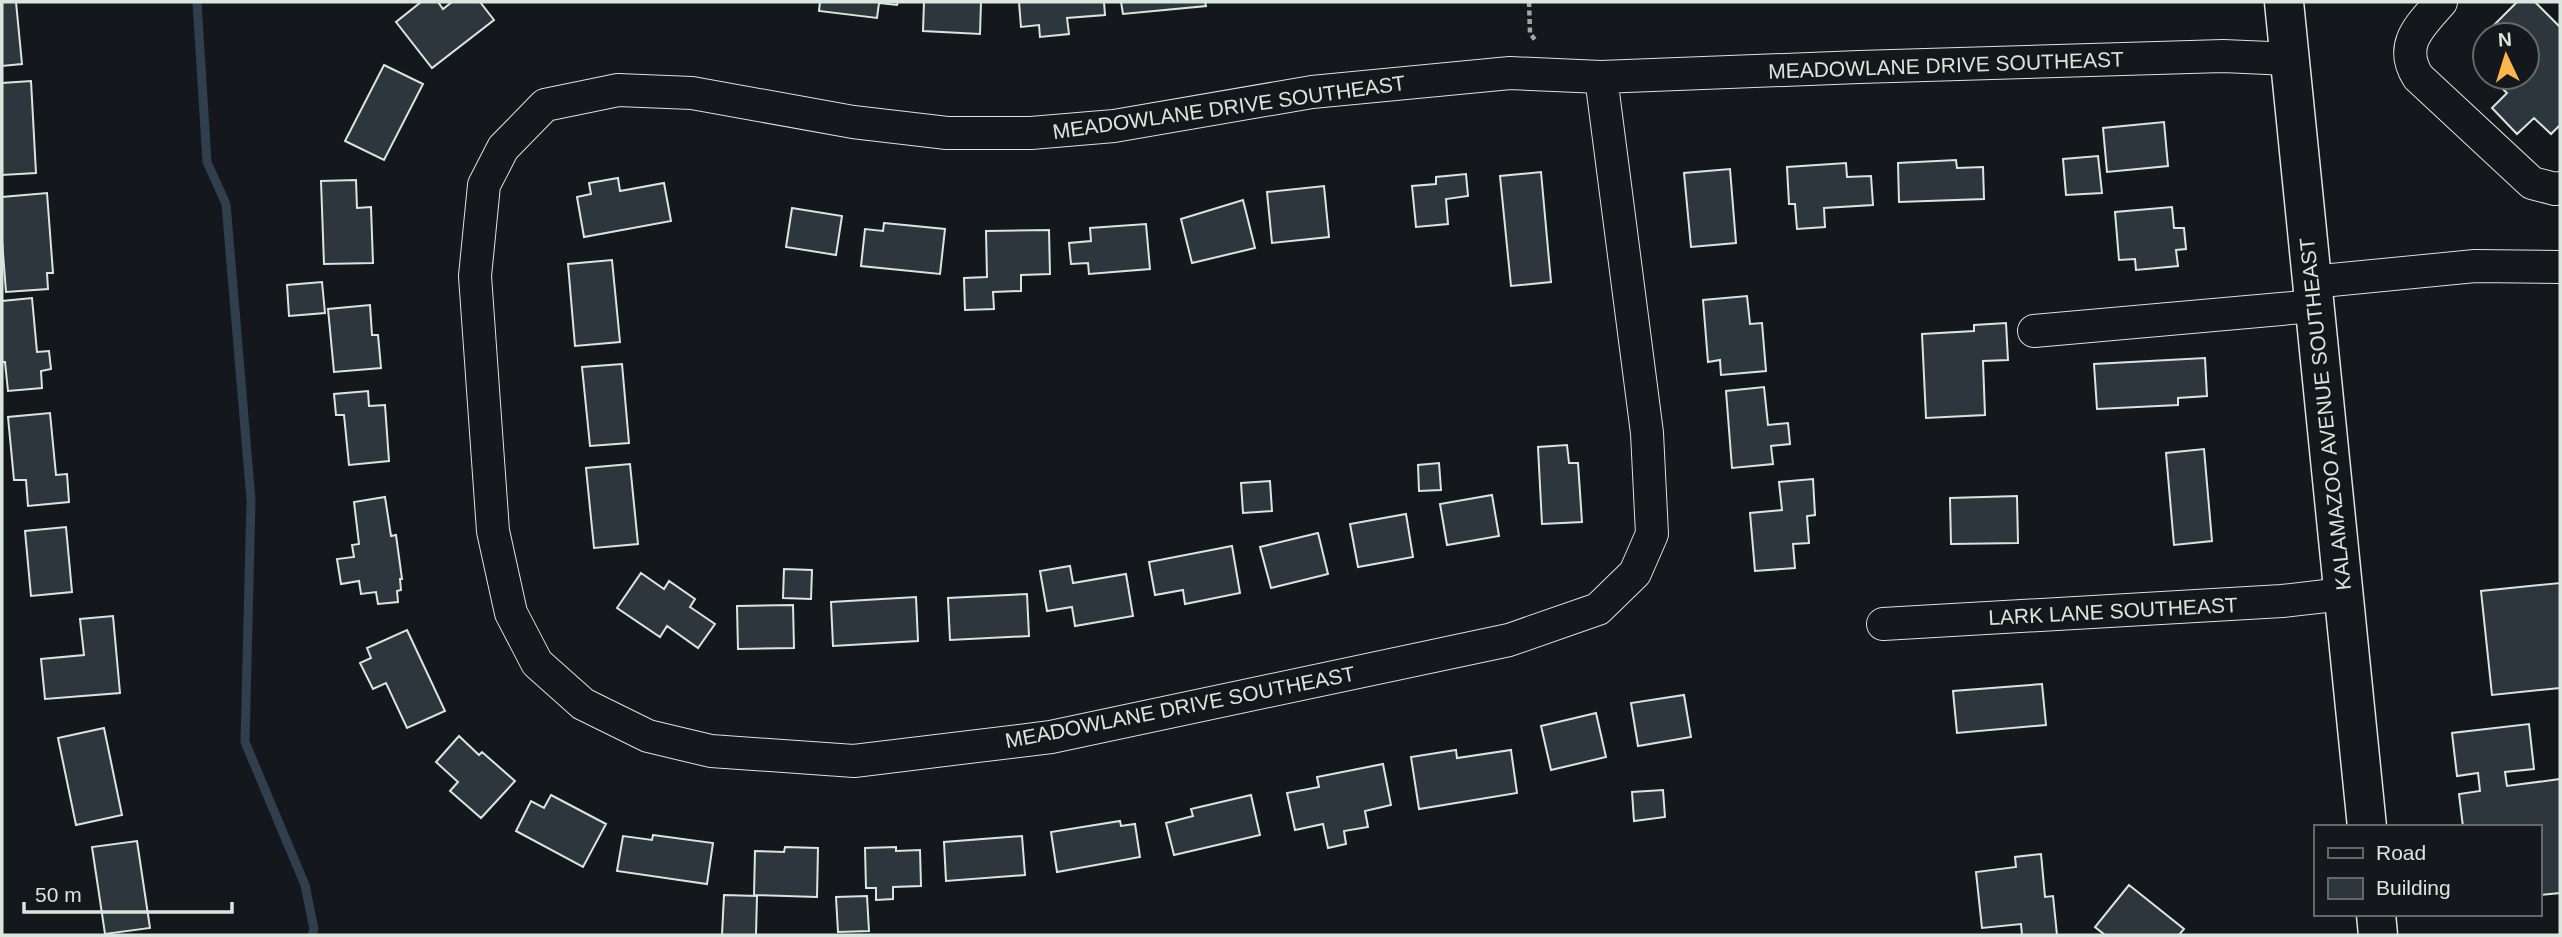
<svg xmlns="http://www.w3.org/2000/svg" width="2562" height="937" viewBox="0 0 2562 937" font-family="Arial,sans-serif">
  <style>
    .lines { fill: none; stroke-linecap: round; stroke-linejoin: round }
    .stream { stroke: #2f3f4d; stroke-width: 9 }
    .building { fill: #2c363c; stroke: #d8e6dc; stroke-width: 2 }
    .minor-casing { stroke: #d8e6dc; stroke-width: 34 }
    .major-casing { stroke: #d8e6dc; stroke-width: 41 }
    .path { stroke: #9da8a2; stroke-width: 4.5; stroke-dasharray: 5 3.5; stroke-linecap: butt }
    .minor { stroke: #14181c; stroke-width: 32 }
    .major { stroke: #14181c; stroke-width: 38 }
    .labels { text-anchor: middle; dominant-baseline: central; stroke-width: 5; stroke-linejoin: round; paint-order: stroke }
    .street-label { font-size: 21px; fill: #d8e6dc; stroke: #14181c }
  </style>
  <rect width="100%" height="100%" fill="#14181c"/>
  <g class="lines">
    <path class="stream" d="M197,2l10,160 19,42 25,296 -6,242 60,143 9,44 -2,6"/>
  </g>
  <path class="building" d="M2,2h14l6,62 -20,2z
    M421,2h17l5,7 9,-7h28l14,18 -62,48 -36,-46z
    M820,2h78l-1,3 -18,-2 -2,15 -58,-7z
    M924,2h57l-1,32 -57,-3z
    M1019,2h85l1,13 -38,3 2,16 -29,3 -1,-12 -18,2z
    M1121,2h84l1,4 -83,8z
    M2517,2h18l25,25v98l-9,9 -17,-16 -17,16 -25,-26 15,-15 -17,-16h37v-42h-42v17l-9,-9z
    M384,65l39,19 -39,76 -39,-19z
    M31,81l5,92 -34,2v-92z
    M2164,122l4,44 -61,6 -4,-44z
    M2098,156l4,37 -36,2 -3,-36z
    M1956,160l1,8 26,-1 1,32 -85,3 -1,-39z
    M1846,163l1,14 24,-1 2,29 -49,3 1,19 -28,2 -2,-25h-6l-2,-37z
    M1730,169l6,74 -45,4 -7,-74z
    M1541,172l10,110 -40,4 -11,-110z
    M1466,174l2,22 -22,3 2,25 -32,3 -4,-41 24,-2v-7z
    M618,178l2,13 44,-8 7,38 -87,16 -7,-40 14,-3 -2,-11z
    M356,180l1,28 14,-1 2,56 -49,1 -3,-83z
    M1324,186l5,51 -57,6 -5,-51z
    M47,193l6,80h-6l1,16 -42,3 -4,-52v-43z
    M1243,200l12,48 -63,15 -11,-44z
    M2172,207l2,21h10l2,21 -10,1 2,16 -42,4 -1,-11 -16,1 -4,-48z
    M792,208l50,8 -6,39 -50,-8z
    M884,223l61,6 -5,45 -79,-8 4,-37 18,2z
    M1146,224l4,45 -61,5 -1,-11 -17,1 -2,-21 22,-2 -1,-13z
    M1049,230l1,44 -29,1v16l-28,1 1,17 -29,1 -1,-32 23,-1 -1,-46z
    M612,260l8,82 -45,4 -7,-82z
    M322,282l3,31 -36,3 -2,-31z
    M1747,296l3,28 12,-1 4,48 -45,4 -1,-15 -12,2 -5,-62z
    M32,298l5,54 12,-1 2,18 -10,2 1,17 -34,3 -3,-29h-3v-61z
    M370,305l2,30h6l3,33 -47,4 -6,-63z
    M2006,323l2,37 -25,1 2,54 -59,3 -4,-84 52,-3v-6z
    M2205,358l2,38 -29,2v7l-81,4 -3,-45z
    M622,364l7,79 -39,3 -8,-79z
    M1764,387l4,38 20,-2 2,21 -19,2 2,18 -41,4 -6,-77z
    M368,391l1,15 16,-1 4,56 -40,4 -5,-50h-8l-2,-21z
    M50,413l6,62 11,-1 2,28 -41,4 -2,-26h-12l-6,-63z
    M1567,445l2,18h9l4,59 -40,2 -4,-77z
    M2204,449l8,92 -38,4 -8,-92z
    M1439,463l2,27 -22,1 -1,-26z
    M630,464l8,80 -44,4 -8,-80z
    M1813,479l2,36 -8,1 2,27 -16,1 2,24 -40,3 -5,-58 32,-3 -3,-28z
    M1270,481l2,30 -29,2 -2,-30z
    M1492,495l7,41 -52,9 -7,-41z
    M2017,496l1,47 -67,1 -1,-46z
    M385,497l6,39 5,-1 6,44h-2l1,11 -4,1 1,11 -20,2 -2,-12 -15,2 -2,-13 -18,3 -4,-25 17,-2 -2,-12 7,-1 -5,-42z
    M1406,514l7,43 -55,10 -8,-43z
    M66,527l6,65 -41,4 -6,-65z
    M1318,533l10,41 -57,14 -11,-41z
    M1232,546l8,47 -55,11 -2,-14 -28,5 -6,-33z
    M1070,566l3,17 53,-9 7,42 -58,10 -3,-19 -25,4 -7,-40z
    M784,569l28,1 -1,29 -28,-1z
    M641,573l23,16 5,-8 26,18 -5,8 25,17 -17,24 -31,-22 -7,11 -43,-29z
    M2560,583v105l-68,7 -11,-104z
    M1027,594l2,42 -79,4 -2,-42z
    M916,597l2,44 -85,5 -2,-44z
    M793,605l1,43 -56,1 -1,-43z
    M113,616l7,77 -75,6 -4,-40 43,-4 -4,-36z
    M407,630l38,81 -38,17 -21,-45 -13,6 -13,-26 11,-5 -4,-10z
    M2042,684l4,41 -89,8 -4,-42z
    M1684,695l7,42 -53,9 -7,-43z
    M1596,713l10,44 -55,13 -10,-44z
    M2529,724l5,45 -29,3 2,14 53,-7v114l-21,2v-68h-76l-4,-33 21,-3 -2,-18 -21,3 -5,-43z
    M104,728l18,87 -46,10 -18,-87z
    M459,736l20,19 3,-3 33,29 -34,37 -31,-27 8,-9 -22,-20z
    M1456,750l1,8 54,-8 6,43 -98,16 -8,-52z
    M1383,764l8,41 -26,6 3,16 -24,4 2,13 -18,4 -5,-24 -28,6 -8,-37 32,-6 -2,-10z
    M1663,790l2,27 -31,4 -2,-29z
    M551,795l55,29 -23,43 -67,-36 15,-30 13,7z
    M1251,795l9,40 -86,20 -8,-32 27,-7 -2,-7z
    M1120,821l1,5 14,-2 5,33 -83,15 -6,-40z
    M653,835l60,8 -6,41 -90,-13 6,-35 29,4z
    M1022,836l3,39 -79,6 -2,-39z
    M137,841l13,87 -45,6 -13,-87z
    M785,847l33,1 -1,49 -63,-2 1,-44 29,1z
    M896,847v4l24,-1 1,36 -28,1v12l-17,1v-12h-10l-1,-40z
    M2041,854l4,43 8,-1 4,39h-35l-1,-11 -39,4 -6,-56 40,-5 -1,-10z
    M2129,885l55,44 -5,6h-74l-10,-8z
    M724,895l33,1 -1,39h-34z
    M867,896l2,35 -31,1 -2,-35z"/>
  <g class="lines">
    <defs>
      <path id="minor" d="M2441,2c-21,24 -43,43 -23,75l114,106 23,6 5,-1
        M1601,77l46,356 5,101 -17,39 -37,36 -89,31 -458,97 -197,24 -143,-10 -63,-15 -65,-32 -46,-41 -26,-50 -18,-82 -18,-255 9,-91 19,-37 42,-43 73,-15 74,3 161,29 94,11h84l83,-7 198,-34 198,-19 91,4 258,-10 364,-11 68,3
        M2311,282l164,-16 85,1
        M2034,331l280,-25
        M1883,624l399,-23 61,-7"/>
      <path id="major" d="M2284,2l83,825
        M2376,914l2,21"/>
    </defs>
    <use href="#minor" class="minor-casing"/>
    <use href="#major" class="major-casing"/>
    <path class="path" d="M1529,2l1,31 5,7"/>
    <use href="#minor" class="minor"/>
    <use href="#major" class="major"/>
  </g>
  <g class="labels">
    <g class="street-label">
      <text transform="translate(1946 65) rotate(-2)">MEADOWLANE DRIVE SOUTHEAST</text>
      <text transform="translate(1229 107) rotate(-8)">MEADOWLANE DRIVE SOUTHEAST</text>
      <text transform="translate(2325 414) rotate(-96)">KALAMAZOO AVENUE SOUTHEAST</text>
      <text transform="translate(2113 611) rotate(-3)">LARK LANE SOUTHEAST</text>
      <text transform="translate(1180 707) rotate(-11)">MEADOWLANE DRIVE SOUTHEAST</text>
    </g>
  </g>
  <rect width="2562" height="937" fill="none" stroke="#d8e6dc" stroke-width="7"/>
  <rect x="2314" y="825" width="228" height="91" fill="#14181c" stroke="#626a69" stroke-width="2"/>
  <rect x="2328" y="848" width="35" height="10" fill="#14181c" stroke="#626a69" stroke-width="2"/>
  <text x="2376" y="860" font-size="21" fill="#d8e6dc">Road</text>
  <rect x="2328" y="878" width="35" height="21" fill="#2c363c" stroke="#626a69" stroke-width="2"/>
  <text x="2376" y="895" font-size="21" fill="#d8e6dc">Building</text>
  <g transform="translate(2506 56) rotate(356)"><circle r="33" fill="#14181c" stroke="#626a69" stroke-width="2"/>
  <path d="M0-5L12 26L0 18L-12 26Z" fill="#ffb74d"/>
  <text y="-10" font-size="19" font-weight="bold" text-anchor="middle" fill="#d8e6dc">N</text>
  </g>
  <path d="M24 902v10h208v-10" fill="none" stroke="#d8e6dc" stroke-width="3.5"/>
  <text x="35" y="902" font-size="21" fill="#d8e6dc" stroke="#14181c" stroke-width="5" paint-order="stroke">50 m</text>
</svg>
